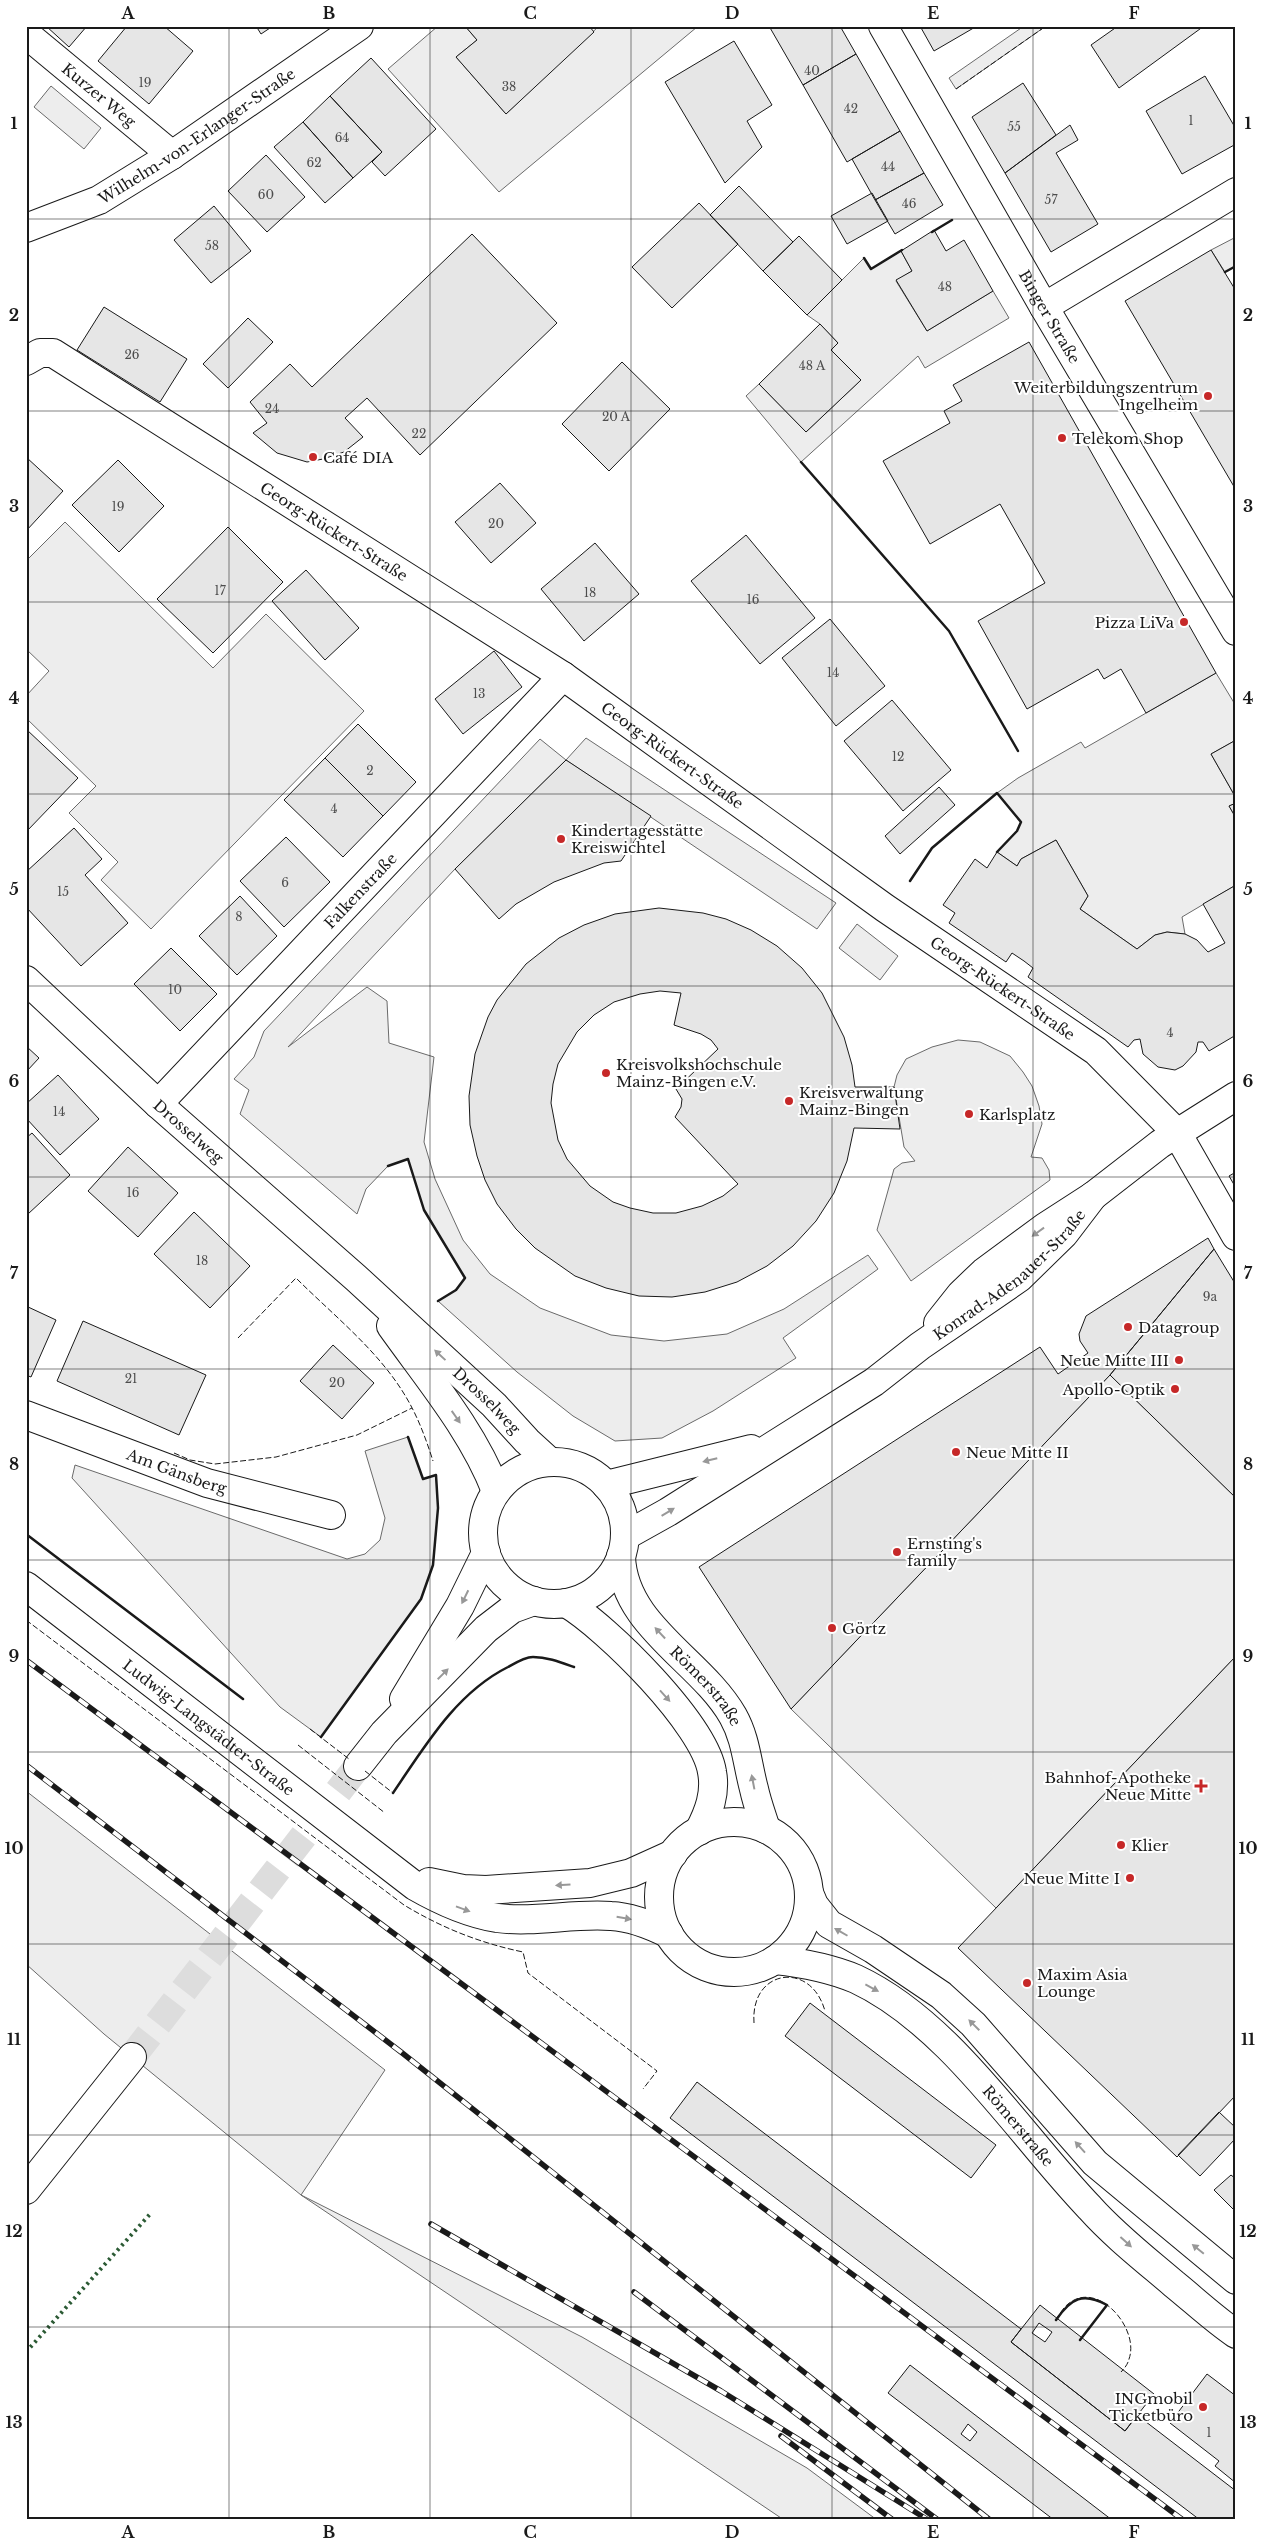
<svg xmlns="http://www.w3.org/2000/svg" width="1262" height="2546" viewBox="0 0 1262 2546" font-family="'Libre Baskerville',serif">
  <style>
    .built { fill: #ededed; stroke: #6a6a6a }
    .building { fill: #e6e6e6; stroke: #1a1a1a; fill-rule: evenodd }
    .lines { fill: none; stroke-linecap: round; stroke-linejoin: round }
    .major-tunnel { stroke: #ddd; stroke-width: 28; stroke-dasharray: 28 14; stroke-linecap: butt }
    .minor-casing { stroke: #1a1a1a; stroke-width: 30 }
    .major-casing { stroke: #1a1a1a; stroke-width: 30 }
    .minor { stroke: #fff; stroke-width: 28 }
    .major { stroke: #fff; stroke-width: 28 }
    .rail-casing { stroke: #1a1a1a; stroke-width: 5.5 }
    .rail { stroke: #fff; stroke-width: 4; stroke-dasharray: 11; stroke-linecap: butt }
    .hedge { stroke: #2b5a34; stroke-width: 4; stroke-dasharray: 2.5 4; stroke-linecap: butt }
    .fence { stroke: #1a1a1a; stroke-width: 1; stroke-dasharray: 6 2.5; stroke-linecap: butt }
    .wall { stroke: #1a1a1a; stroke-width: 2.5 }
    .oneway { fill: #989898 }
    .grid { fill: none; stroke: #1a1a1a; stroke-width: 1; stroke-opacity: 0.55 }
    .poi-dot { fill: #c62828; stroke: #fff; stroke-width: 2 }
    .labels { text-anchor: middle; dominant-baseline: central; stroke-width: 4; stroke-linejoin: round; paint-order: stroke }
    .number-label { font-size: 12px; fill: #4d4d4d }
    .street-label { font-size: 15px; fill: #1a1a1a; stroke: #fff }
    .poi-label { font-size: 15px; fill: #1a1a1a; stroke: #fff; text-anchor: start }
    .neatline { fill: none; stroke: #1a1a1a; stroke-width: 2 }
    .grid-label { font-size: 16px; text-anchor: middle; font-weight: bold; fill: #1a1a1a }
  </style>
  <rect width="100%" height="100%" fill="#fff"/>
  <path class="built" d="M438,26h27l12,14 -21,17 50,57 93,-88 98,1 -198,165 -111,-123z
    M1024,26h22l-90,63 -7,-11z
    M51,86l50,42 -17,21 -50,-42z
    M1236,237v29l-11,6 -14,-22z
    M901,251l11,20 -16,10 31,50 66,-40 16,27 -84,50 -7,-12 -117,106 -55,-66 13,-12 47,48 55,-52 -30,-30 7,-7 -18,-19 -13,-9 57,-57 7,11z
    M65,522l148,146 53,-54 98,97 -213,218 -50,-49 17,-18 -49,-49 27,-27 -70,-68v-22l23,-25 -23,-22v-88z
    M1216,673l20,33v34l-25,14 25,44v5l-7,3 7,12v67l-54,32 3,17 -18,-2 -12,3 -18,14 -57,-40 8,-13 -32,-56 -35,19 -4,7 -20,-14 20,-21 4,-9 -24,-29 21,-15 63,-36 4,6z
    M586,738l250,165 -19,26 -251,-169 -111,109 -167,178 79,-60 20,14 2,42 45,14 -10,85 11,37 28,61 27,34 50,34 71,27 53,6 63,-7 57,-25 84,-54 10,14 -95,69 13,20 -83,53 -51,27 -47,3 -42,-25 -56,-44 -79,-71 18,-11 9,-12 -41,-68 -16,-51 -20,7 -22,23 -9,25 -117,-100 9,-24 -15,-11 20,-22 10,-26 276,-292 26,21z
    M857,924l41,32 -18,24 -41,-32z
    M958,1040l22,2 30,14 13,16 9,14 7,20 3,18 -11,33 11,1 7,12 1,10 -139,101 -34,-51 17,-61 8,-6 13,-2 -11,-14 -10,-60 3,-12 9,-16 26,-12z
    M1110,1375l126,123v158l-240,252 -205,-199z
    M408,1437l15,42 13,-4 2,33 -5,57 -12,34 -100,138 -41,-30 -208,-229 3,-13 272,94 18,-5 15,-14 5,-22 -20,-67z
    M26,1791l359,279 -84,125 281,142 225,131 70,52h-93l-483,-325 -197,-161 -78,-70z"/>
  <path class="building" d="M46,26h41l-18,21z
    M127,26h37l29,25 -44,53 -51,-43z
    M256,26h17l-12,8z
    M589,26l5,6 -88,82 -50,-57 21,-17 -12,-14z
    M769,26h71l16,28 -53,31z
    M920,26h57l-43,25z
    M1118,26h86l-85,62 -28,-43z
    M734,41l38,64 -25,16 15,26 -37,36 -60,-101z
    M856,54l44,77 -53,31 -44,-77z
    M371,58l65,71 -51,47 -13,-14 10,-10 -52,-56z
    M1205,76l31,53v15l-54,30 -36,-63z
    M1023,83l33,52 -51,38 -33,-56z
    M330,96l52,56 -29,26 -50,-56z
    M303,122l50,56 -28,25 -51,-56z
    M1070,125l8,15 -22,13 42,71 -47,28 -46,-79z
    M900,131l24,42 -49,27 -23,-41z
    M266,155l39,42 -38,35 -39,-41z
    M924,173l19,32 -48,29 -20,-34z
    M739,186l54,56 -30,29 -53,-56z
    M872,193l16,28 -41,23 -16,-28z
    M699,203l39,41 -66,64 -40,-41z
    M214,206l37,45 -40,32 -37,-43z
    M934,230l12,21 18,-11 29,51 -66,40 -31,-51 16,-9 -11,-20z
    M472,234l85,89 -137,132 -53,-57 -22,20 18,19 -19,15 -21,7 -16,3 -30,-9 -24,-20 14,-10 -17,-21 40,-38 22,23z
    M799,236l43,44 -35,35 -44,-44z
    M1211,250l25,41v199l-111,-189z
    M104,307l83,52 -27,43 -83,-52z
    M248,318l25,24 -45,46 -25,-24z
    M820,324l18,19 -7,7 30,30 -55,52 -47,-48z
    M1029,342l187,331 -70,40 -25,-44 -17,10 -6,-10 -71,40 -49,-88 67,-38 -45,-79 -70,40 -47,-83 67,-38 -6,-12 18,-10 -9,-16z
    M622,362l48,47 -61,62 -47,-47z
    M26,457l37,34 -37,40z
    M118,460l46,46 -45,46 -47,-47z
    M500,483l36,40 -45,40 -36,-41z
    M228,527l55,55 -70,71 -56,-54z
    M746,535l69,83 -55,46 -69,-83z
    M595,543l44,51 -55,47 -43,-52z
    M306,570l53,58 -34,32 -53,-59z
    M830,619l55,67 -49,40 -54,-68z
    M494,651l28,36 -59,47 -28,-35z
    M892,700l59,70 -48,41 -59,-70z
    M358,724l58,58 -33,34 -58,-58z
    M26,729l52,49 -52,54z
    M1236,740v58l-25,-44z
    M325,758l58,58 -40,41 -59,-57z
    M566,760l85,56 -30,45 -17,2 -50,19 -38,22 -17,15 -44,-50z
    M939,787l16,18 -55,49 -15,-18z
    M1236,803v15l-7,-12z
    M74,828l28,31 -17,16 43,48 -47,43 -55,-59v-35z
    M286,837l44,45 -46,45 -44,-46z
    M1056,840l32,56 -8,13 57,40 18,-14 12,-3 18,2 12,6 11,12 17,-9 -22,-39 33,-19v150l-27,16 -6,-9h-5l-2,10 -13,14 -8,4 -17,-3 -15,-13 -3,-15 -6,1 -6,7 -100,-70 5,-9 -9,-7 -12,-8 -6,9 -57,-39 6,-10 -12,-8 32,-46 12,9 10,-16 20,14 4,-7z
    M240,896l37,40 -40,39 -38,-39z
    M659,908l44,5 23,6 25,11 26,16 25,22 20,25 22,44 8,28 3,22h39l6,42 -46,-1 -7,33 -13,32 -18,28 -23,25 -26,20 -30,16 -32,10 -33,5 -33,-1 -33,-8 -31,-12 -40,-28 -19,-19 -19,-25 -12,-24 -8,-24 -7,-31 -1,-29 6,-42 13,-37 9,-17 29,-36 33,-26 25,-13 31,-11zM660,991l21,2 -7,32 27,9 10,6 7,9 -42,40 6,10 -1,8 -6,10 63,67 -15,12 -21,10 -26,7h-23l-23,-5 -17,-6 -23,-16 -23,-27 -9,-19 -7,-37 2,-19 5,-20 19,-32 17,-17 20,-13 26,-8z
    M171,948l46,46 -37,37 -46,-47z
    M26,1046l13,12 -13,14z
    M58,1075l41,44 -39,36 -34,-37v-14z
    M32,1133l38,42 -42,39 -2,-2v-74z
    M128,1147l50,46 -40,44 -50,-46z
    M1236,1172v16l-7,-12z
    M194,1212l56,54 -40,42 -56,-54z
    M1208,1238l6,11 -104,126 -319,334 -92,-142 341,-220 18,27 30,-21 -8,-12 -1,-7 7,-18z
    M1214,1249l22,36v213l-126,-123z
    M26,1306l30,14 -25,57 -5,-2z
    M83,1321l123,54 -27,60 -122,-54z
    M333,1345l41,38 -32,36 -42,-38z
    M1236,1656v439l-59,62 -219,-209z
    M810,2003l186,142 -25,33 -186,-142z
    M697,2082l324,247 -10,13 114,89 12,-16 99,76v29h-36l-530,-402z
    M1219,2112l17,16v10l-36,38 -22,-21z
    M1231,2175l5,4v33l-22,-22z
    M1040,2305l114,89 -29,37 -114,-89z
    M1039,2323l13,9 -7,10 -13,-9z
    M910,2365l202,155h-58l-166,-127z
    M1207,2374l29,22v87l-21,-17 4,-5 -49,-38z
    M968,2424l9,8 -7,9 -9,-7z"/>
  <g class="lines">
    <path class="major-tunnel" d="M132,2057l226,-291"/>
    <defs>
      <g id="minor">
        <path id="s1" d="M26,34l146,121"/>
        <path d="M1044,307l192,-115"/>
        <path id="s2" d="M26,361l14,-8h13l510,323 322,232 211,143 81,82 59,103"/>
        <path id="s3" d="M26,980l132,124 198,174 138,127 33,36 23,21"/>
        <path id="s4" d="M158,1104l405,-428"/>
        <path d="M391,1326c37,52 82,105 105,165"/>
        <path id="s5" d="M26,1415l181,68 124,32"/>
      </g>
      <g id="major">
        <path id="s6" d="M883,26l161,281 192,324"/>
        <path id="s7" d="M26,228l73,-28 73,-45 187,-129"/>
        <path d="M938,1323l23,-29 23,-22 61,-45 48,-31 67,-52 76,-48"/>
        <circle cx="554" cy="1533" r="71"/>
        <path d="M606,1485l145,-36"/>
        <path id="s8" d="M625,1536l43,-24 206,-130 46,-36 99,-68 45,-44 29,-38"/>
        <path id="s9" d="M621,1556c2,70 80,104 112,160 13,23 14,47 21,73 3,14 8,27 12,40"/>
        <path id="s10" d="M26,1586l389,300c26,15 52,27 82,32 38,5 76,-5 114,-2 21,1 40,9 58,18"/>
        <path d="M566,1603c41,24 139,122 146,169 4,21 -3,40 -13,59"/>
        <path d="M404,1699l56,-93 26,-53"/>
        <path d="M358,1766l26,-33 102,-104 26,-20 22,-8"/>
        <circle cx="734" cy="1897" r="75"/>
        <path d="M429,1882l34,7 23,1 104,-7 41,-10 42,-19"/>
        <path d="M809,1893l5,12 15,19 44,25 68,46 32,29 122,139 141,117"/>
        <path id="s11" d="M775,1960c28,3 55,8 81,19 94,44 163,155 234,229 25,28 56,52 84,76 21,17 40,35 62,50"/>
        <path d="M26,2190l106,-133"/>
      </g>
    </defs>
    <use href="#minor" class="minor-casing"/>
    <use href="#major" class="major-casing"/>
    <use href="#minor" class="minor"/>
    <use href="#major" class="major"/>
    <defs>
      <path id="rail" d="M26,1660l1157,860
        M26,1765l375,287 589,468
        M431,2224l290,167 207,129
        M634,2292l304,228
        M781,2436l112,84"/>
    </defs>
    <use href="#rail" class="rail-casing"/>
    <use href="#rail" class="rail"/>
    <path class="hedge" d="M26,2352l125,-139"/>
    <path class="fence" d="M956,89l90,-63
      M238,1338l58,-60c37,37 83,73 110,119 12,20 20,42 27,64
      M174,1453l16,7 25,4 61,-7 81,-22 55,-27
      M26,1620l378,285c38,23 76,38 119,47l5,21 129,98 -14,18
      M310,1729l39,30
      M298,1745l87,68
      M365,1771l28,22
      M754,2023c-4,-54 57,-63 71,-12
      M1056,2320c3,-5 7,-12 12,-16 30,-25 72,25 61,55 -1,5 -5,10 -8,13"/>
    <path class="wall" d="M932,232l20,-12
      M864,258l7,11 31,-19
      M1225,272l11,-6
      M801,462l148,169 69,120
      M910,881l22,-33 65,-55 24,29 -4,9 -20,21
      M388,1166l20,-7 16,51 41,68 -9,12 -18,11
      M26,1534l217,165
      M321,1737l100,-138 12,-34 5,-57 -2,-33 -13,4 -15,-42
      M393,1793c32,-47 63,-100 115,-126 7,-4 17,-10 25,-10 14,0 27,5 41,10
      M1056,2320c15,-22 27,-28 51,-15l-27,35"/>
  </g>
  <defs><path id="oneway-solid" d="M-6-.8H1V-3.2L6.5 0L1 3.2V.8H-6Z" transform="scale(1.25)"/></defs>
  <g class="oneway">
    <use href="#oneway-solid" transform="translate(1038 1232) rotate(144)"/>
    <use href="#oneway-solid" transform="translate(440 1355) rotate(-137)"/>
    <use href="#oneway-solid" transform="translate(456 1417) rotate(55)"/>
    <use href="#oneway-solid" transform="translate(710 1460) rotate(166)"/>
    <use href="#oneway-solid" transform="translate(668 1512) rotate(-31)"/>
    <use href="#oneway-solid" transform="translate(465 1597) rotate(116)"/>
    <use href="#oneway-solid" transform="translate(660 1633) rotate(-133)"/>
    <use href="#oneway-solid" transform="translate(443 1674) rotate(-45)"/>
    <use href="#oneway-solid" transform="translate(665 1696) rotate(48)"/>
    <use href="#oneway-solid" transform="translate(753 1782) rotate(-101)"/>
    <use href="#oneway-solid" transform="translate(563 1885) rotate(176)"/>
    <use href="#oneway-solid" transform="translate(463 1909) rotate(20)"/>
    <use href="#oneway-solid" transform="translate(624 1918) rotate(10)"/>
    <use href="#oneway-solid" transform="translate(841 1932) rotate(-150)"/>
    <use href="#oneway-solid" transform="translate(872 1988) rotate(28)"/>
    <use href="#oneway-solid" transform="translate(974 2025) rotate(-135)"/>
    <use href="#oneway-solid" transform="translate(1080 2147) rotate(-132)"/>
    <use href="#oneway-solid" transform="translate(1126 2242) rotate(42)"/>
    <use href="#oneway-solid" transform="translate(1198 2249) rotate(-141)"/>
  </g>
  <path class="grid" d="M229,26v2494M430,26v2494M631,26v2494M832,26v2494M1033,26v2494M26,219h1210M26,411h1210M26,602h1210M26,794h1210M26,986h1210M26,1177h1210M26,1369h1210M26,1560h1210M26,1752h1210M26,1944h1210M26,2135h1210M26,2327h1210"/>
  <g class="poi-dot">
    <circle cx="1208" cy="396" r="5"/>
    <circle cx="1062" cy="438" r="5"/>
    <circle cx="313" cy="457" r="5"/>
    <circle cx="1184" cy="622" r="5"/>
    <circle cx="561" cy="839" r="5"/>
    <circle cx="606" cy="1073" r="5"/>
    <circle cx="789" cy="1101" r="5"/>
    <circle cx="969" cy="1114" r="5"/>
    <circle cx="1128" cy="1327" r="5"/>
    <circle cx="1179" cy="1360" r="5"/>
    <circle cx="1175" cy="1389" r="5"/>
    <circle cx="956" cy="1452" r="5"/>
    <circle cx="897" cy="1552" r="5"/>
    <circle cx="832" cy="1628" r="5"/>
    <path d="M1198.5 1778.5h5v5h5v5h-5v5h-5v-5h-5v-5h5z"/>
    <circle cx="1121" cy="1845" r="5"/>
    <circle cx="1130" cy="1878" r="5"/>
    <circle cx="1027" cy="1983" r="5"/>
    <circle cx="1203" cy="2407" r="5"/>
  </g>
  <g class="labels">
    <g class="number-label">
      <text x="812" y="70">40</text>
      <text x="145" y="82">19</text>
      <text x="509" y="86">38</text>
      <text x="851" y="108">42</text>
      <text x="1191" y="120">1</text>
      <text x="1014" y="126">55</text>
      <text x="342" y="137">64</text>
      <text x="314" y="162">62</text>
      <text x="888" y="166">44</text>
      <text x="266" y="194">60</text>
      <text x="1051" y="199">57</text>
      <text x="909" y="203">46</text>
      <text x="212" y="245">58</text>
      <text x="945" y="286">48</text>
      <text x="132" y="354">26</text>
      <text x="812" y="365">48 A</text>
      <text x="272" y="408">24</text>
      <text x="616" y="416">20 A</text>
      <text x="419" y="433">22</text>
      <text x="118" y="506">19</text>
      <text x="496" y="523">20</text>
      <text x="220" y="590">17</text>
      <text x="590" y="592">18</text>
      <text x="753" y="599">16</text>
      <text x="833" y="672">14</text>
      <text x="479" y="693">13</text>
      <text x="898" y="756">12</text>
      <text x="370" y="770">2</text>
      <text x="334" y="808">4</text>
      <text x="285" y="882">6</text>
      <text x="63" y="891">15</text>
      <text x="239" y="916">8</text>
      <text x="175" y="989">10</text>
      <text x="1170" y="1032">4</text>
      <text x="59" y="1111">14</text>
      <text x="133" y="1192">16</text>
      <text x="202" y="1260">18</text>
      <text x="1210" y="1296">9a</text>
      <text x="131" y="1378">21</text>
      <text x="337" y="1382">20</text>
      <text x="1209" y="2432">1</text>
    </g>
    <g class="street-label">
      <text stroke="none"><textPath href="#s1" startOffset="95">Kurzer Weg</textPath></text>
      <text stroke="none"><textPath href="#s7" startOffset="195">Wilhelm-von-Erlanger-Straße</textPath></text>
      <text stroke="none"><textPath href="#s6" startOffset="335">Binger Straße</textPath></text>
      <text stroke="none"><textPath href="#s2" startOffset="362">Georg-Rückert-Straße</textPath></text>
      <text stroke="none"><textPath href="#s2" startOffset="768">Georg-Rückert-Straße</textPath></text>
      <text stroke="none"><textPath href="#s4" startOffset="294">Falkenstraße</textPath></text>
      <text stroke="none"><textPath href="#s2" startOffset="1172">Georg-Rückert-Straße</textPath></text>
      <text stroke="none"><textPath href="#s3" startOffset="222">Drosselweg</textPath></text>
      <text stroke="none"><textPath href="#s8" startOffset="466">Konrad-Adenauer-Straße</textPath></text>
      <text stroke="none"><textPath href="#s3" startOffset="624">Drosselweg</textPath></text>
      <text stroke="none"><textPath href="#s5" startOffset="161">Am Gänsberg</textPath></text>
      <text stroke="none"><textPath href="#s9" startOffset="159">Römerstraße</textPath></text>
      <text stroke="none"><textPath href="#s10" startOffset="231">Ludwig-Langstädter-Straße</textPath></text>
      <text stroke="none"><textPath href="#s11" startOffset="304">Römerstraße</textPath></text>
    </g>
    <g class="poi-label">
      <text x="1198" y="387" text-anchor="end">Weiterbildungszentrum<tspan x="1198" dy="17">Ingelheim</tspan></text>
      <text x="1072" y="438">Telekom Shop</text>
      <text x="323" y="457">Café DIA</text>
      <text x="1174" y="622" text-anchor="end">Pizza LiVa</text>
      <text x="571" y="830">Kindertagesstätte<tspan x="571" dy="17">Kreiswichtel</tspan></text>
      <text x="616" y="1064">Kreisvolkshochschule<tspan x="616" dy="17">Mainz-Bingen e.V.</tspan></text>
      <text x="799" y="1092">Kreisverwaltung<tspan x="799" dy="17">Mainz-Bingen</tspan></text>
      <text x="979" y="1114">Karlsplatz</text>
      <text x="1138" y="1327">Datagroup</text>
      <text x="1169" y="1360" text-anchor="end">Neue Mitte III</text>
      <text x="1165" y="1389" text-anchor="end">Apollo-Optik</text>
      <text x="966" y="1452">Neue Mitte II</text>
      <text x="907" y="1543">Ernsting's<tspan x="907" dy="17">family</tspan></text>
      <text x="842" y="1628">Görtz</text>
      <text x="1191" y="1777" text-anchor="end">Bahnhof-Apotheke<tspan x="1191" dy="17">Neue Mitte</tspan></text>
      <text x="1131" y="1845">Klier</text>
      <text x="1120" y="1878" text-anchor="end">Neue Mitte I</text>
      <text x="1037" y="1974">Maxim Asia<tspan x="1037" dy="17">Lounge</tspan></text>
      <text x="1193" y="2398" text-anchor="end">INGmobil<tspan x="1193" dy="17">Ticketbüro</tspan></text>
    </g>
  </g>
  <rect width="1262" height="2546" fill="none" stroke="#ffffff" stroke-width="55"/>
  <rect x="28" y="28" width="1206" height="2490" class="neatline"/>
  <g class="grid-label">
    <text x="128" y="19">A</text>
    <text x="329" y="19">B</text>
    <text x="530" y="19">C</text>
    <text x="732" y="19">D</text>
    <text x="933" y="19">E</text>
    <text x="1134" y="19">F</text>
    <text x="14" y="129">1</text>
    <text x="1248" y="129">1</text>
    <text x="14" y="321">2</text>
    <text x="1248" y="321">2</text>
    <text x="14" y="512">3</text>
    <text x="1248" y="512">3</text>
    <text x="14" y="704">4</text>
    <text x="1248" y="704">4</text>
    <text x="14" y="895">5</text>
    <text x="1248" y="895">5</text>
    <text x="14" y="1087">6</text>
    <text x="1248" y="1087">6</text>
    <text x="14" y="1279">7</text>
    <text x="1248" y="1279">7</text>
    <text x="14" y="1470">8</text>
    <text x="1248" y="1470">8</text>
    <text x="14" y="1662">9</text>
    <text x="1248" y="1662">9</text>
    <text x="14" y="1854">10</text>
    <text x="1248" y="1854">10</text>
    <text x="14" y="2045">11</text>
    <text x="1248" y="2045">11</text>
    <text x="14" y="2237">12</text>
    <text x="1248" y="2237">12</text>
    <text x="14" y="2428">13</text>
    <text x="1248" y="2428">13</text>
    <text x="128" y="2538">A</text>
    <text x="329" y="2538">B</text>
    <text x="530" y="2538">C</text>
    <text x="732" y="2538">D</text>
    <text x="933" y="2538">E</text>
    <text x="1134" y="2538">F</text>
  </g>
</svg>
